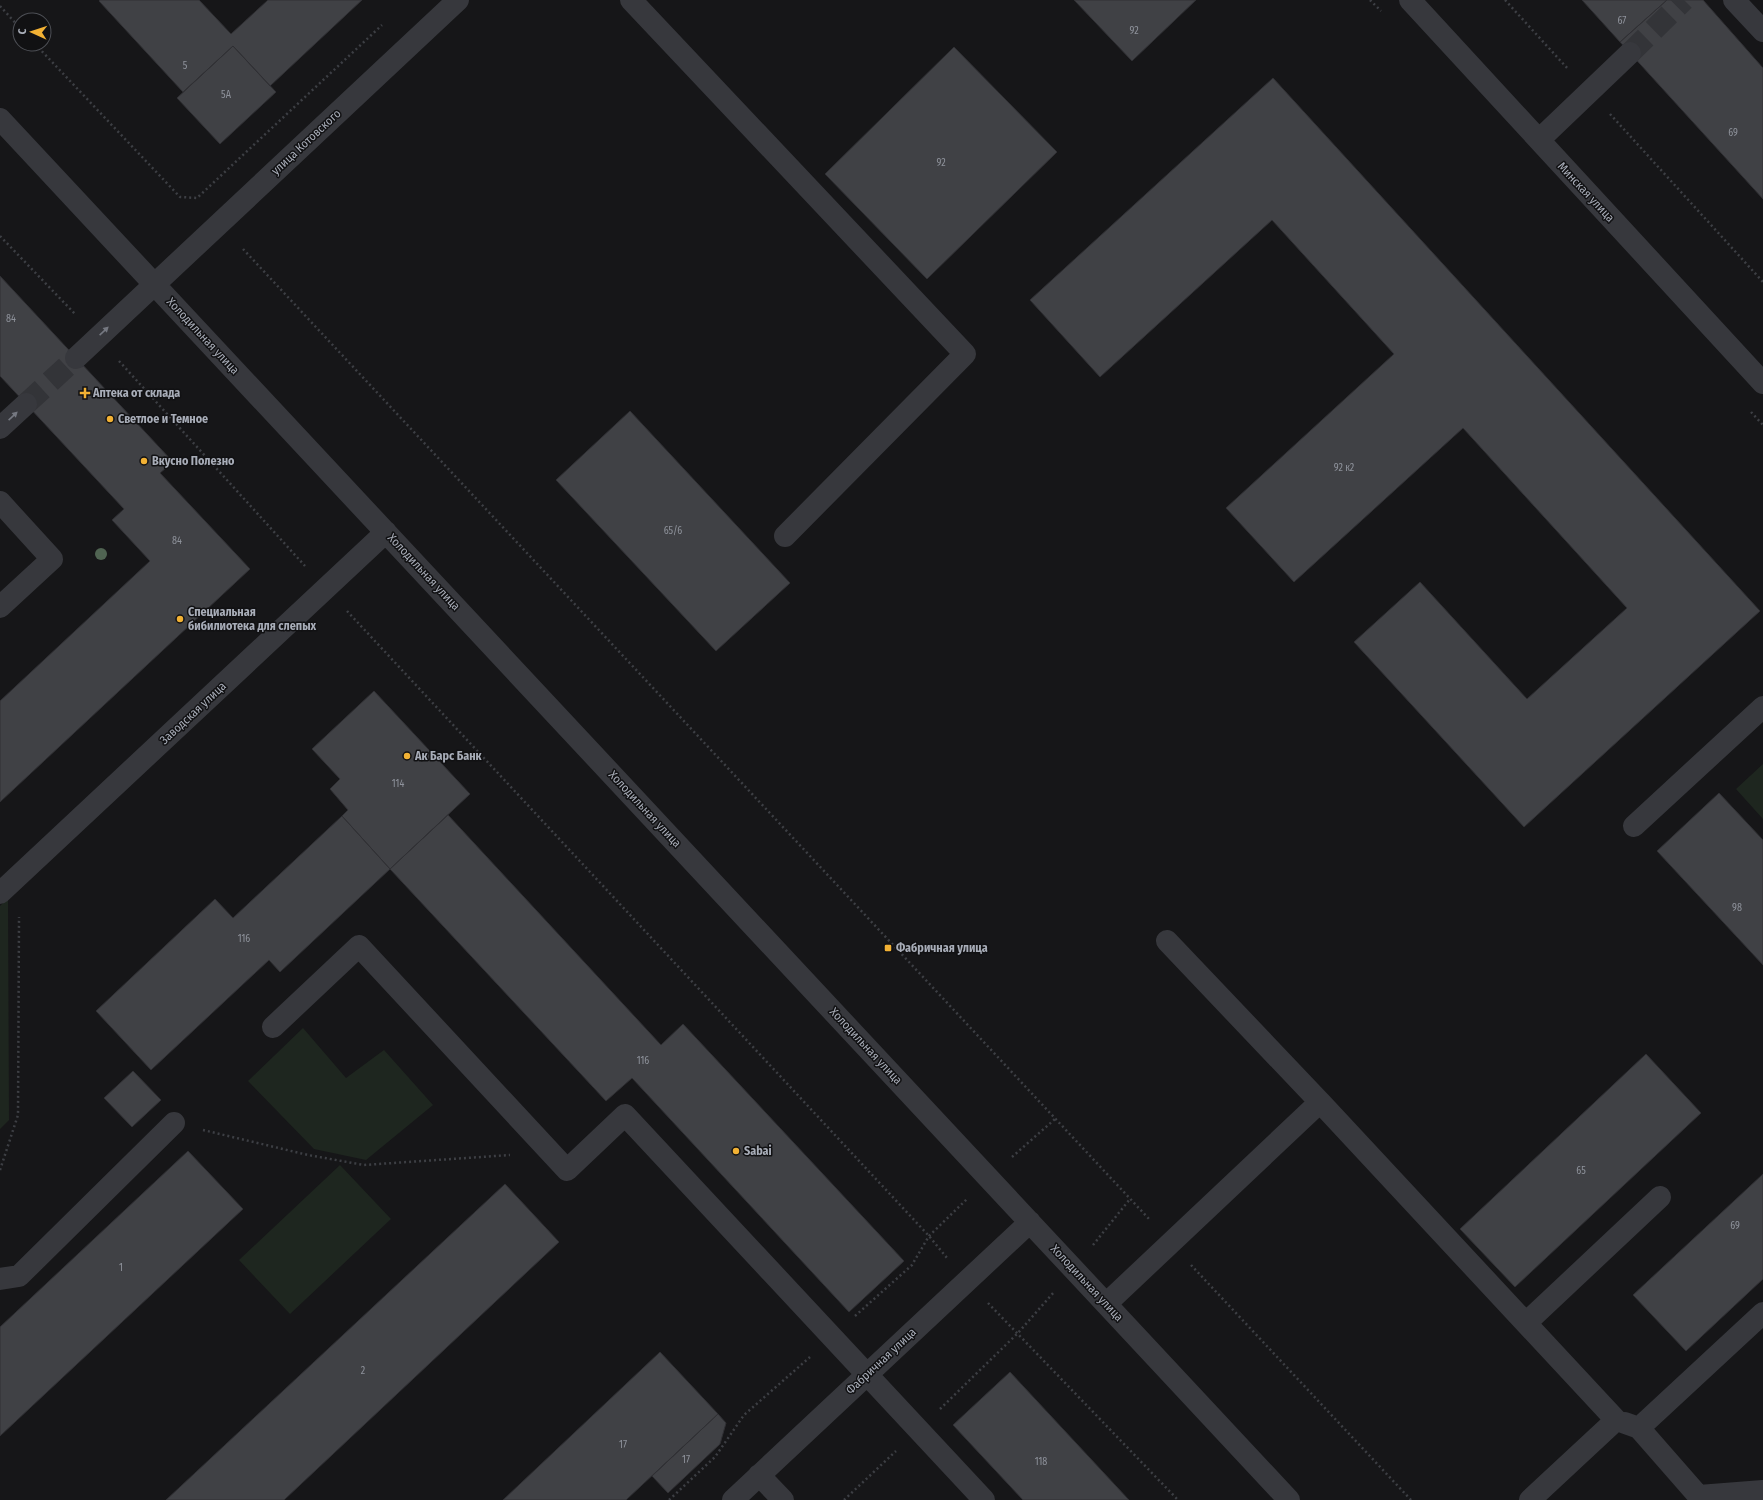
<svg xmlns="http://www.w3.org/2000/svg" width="1763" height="1500" viewBox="0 0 1763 1500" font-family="'Fira Sans Condensed',sans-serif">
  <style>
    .green { fill: #1e261f }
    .building { fill: #404145; stroke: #303034 }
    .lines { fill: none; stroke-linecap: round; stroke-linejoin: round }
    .minor-tunnel { stroke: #333438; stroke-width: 22; stroke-dasharray: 22 11; stroke-linecap: butt }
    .path { stroke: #3d3f44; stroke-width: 2.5; stroke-dasharray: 2 3; stroke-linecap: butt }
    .minor { stroke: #37383d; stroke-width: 22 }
    .tree { fill: #506452 }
    .oneway { fill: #757881 }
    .poi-dot { fill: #f2b134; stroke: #111113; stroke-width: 1.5 }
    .labels { text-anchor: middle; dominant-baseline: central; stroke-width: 3; stroke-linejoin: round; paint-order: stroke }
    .number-label { font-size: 10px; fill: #8e929b }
    .street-label { font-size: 12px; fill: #a8adb8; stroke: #111113 }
    .poi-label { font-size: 12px; font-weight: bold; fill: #a8adb8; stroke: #111113; text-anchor: start }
  </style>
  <rect width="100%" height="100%" fill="#161618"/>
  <path class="green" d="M1763,764v55l-27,-30z
    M8,898l1,222 -9,9v-223z
    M303,1028l43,50 38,-28 49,55 -67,55 -52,-11 -66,-68z
    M340,1165l51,54 -101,95 -51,-54z"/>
  <path class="building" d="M100,0h99l32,34 37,-34h94l-92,86 -37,-40 -50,46 -84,-91z
    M1074,0h122l-64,61z
    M1582,0h85l-47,42z
    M1667,0h36l60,68v131l-143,-157z
    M233,46l43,46 -56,52 -43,-46z
    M954,47l103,105 -130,127 -102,-105z
    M1273,78l487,533 -236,216 -170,-185 66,-60 107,117 100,-91 -164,-180 -169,154 -68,-74 168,-154 -122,-134 -172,157 -70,-77z
    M0,276l173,186 -13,11 90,96 -250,233v-101l150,-140 -38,-41 12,-11 -124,-133z
    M630,411l160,172 -74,68 -160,-171z
    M374,691l96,103 -80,75 -48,-53 6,-6 -18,-21 10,-10 -28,-30z
    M1719,793l44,47v125l-106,-114z
    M448,815l213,230 22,-21 221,237 -55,51 -217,-234 -26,23 -216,-232z
    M342,816l48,53 -110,103 -11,-12 -118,110 -55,-59 119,-112 18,19z
    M1646,1054l55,59 -186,174 -55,-58z
    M133,1071l28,29 -29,27 -28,-29z
    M188,1151l55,58 -243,227v-109z
    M1763,1174v105l-77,72 -53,-56z
    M505,1184l54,58 -275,258h-118z
    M660,1352l58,62 -92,86h-123z
    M1010,1372l119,128h-106l-70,-75z
    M718,1414l8,9 -6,21 -52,49 -16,-17z"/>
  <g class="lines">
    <path class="minor-tunnel" d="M1630,53l54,-53
      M26,404l50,-46"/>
    <path class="path" d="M1370,0l11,11
      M1505,0l63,69
      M0,6l20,22
      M35,44l145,153 17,1 185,-173
      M1610,114l153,168
      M0,236l76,79
      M243,249l907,971
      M119,361l186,205
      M1751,412l12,13
      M347,611l582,625 18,22
      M203,1130l105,25 56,10 146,-10
      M1012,1157l43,-38
      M0,1170l18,-55 1,-198
      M1093,1245l37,-46
      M1191,1265l220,235
      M988,1303l190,197
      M855,1316l57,-51 17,-29 38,-37
      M940,1409l78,-76 36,-41
      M669,1500l46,-43 29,-42 66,-58
      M844,1500l52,-49"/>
    <path class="minor" d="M631,0l334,354 -180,182
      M1410,0l353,383
      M1734,0l29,31
      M0,119l1289,1381
      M1539,140l91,-87
      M76,358l382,-358
      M0,428l26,-24
      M0,502l52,57 -52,48
      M1634,826l129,-119
      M0,893l386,-361
      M273,1027l86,-81 208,224 58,-55 359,385
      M1320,1102l296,318 -86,80
      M0,1279l19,-3 155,-153
      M1106,1304l214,-202 -153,-161
      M1526,1323l134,-126
      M1625,1423l14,5 63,72
      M1639,1428l124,-115
      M759,1475l24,25
      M1699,1496l64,-5
      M733,1500l297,-278"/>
  </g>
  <circle class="tree" cx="101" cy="554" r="6"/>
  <defs><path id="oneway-solid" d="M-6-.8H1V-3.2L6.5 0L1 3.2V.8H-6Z"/></defs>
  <g class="oneway">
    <use href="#oneway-solid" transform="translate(104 331) rotate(-43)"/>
    <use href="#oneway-solid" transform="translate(13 416) rotate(-43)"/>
  </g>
  <g class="poi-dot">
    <path d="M83 387h4v4h4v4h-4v4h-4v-4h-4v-4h4z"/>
    <circle cx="110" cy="419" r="4"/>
    <circle cx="144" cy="461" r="4"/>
    <circle cx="180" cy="619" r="4"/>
    <circle cx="407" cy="756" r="4"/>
    <rect x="884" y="944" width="8" height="8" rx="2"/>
    <circle cx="736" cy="1151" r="4"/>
  </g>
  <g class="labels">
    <g class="number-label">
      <text x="1622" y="21">67</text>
      <text x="1134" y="31">92</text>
      <text x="185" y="66">5</text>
      <text x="226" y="95">5А</text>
      <text x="1733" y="133">69</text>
      <text x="941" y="163">92</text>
      <text x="11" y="319">84</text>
      <text x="1344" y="468">92 к2</text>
      <text x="673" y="531">65/6</text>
      <text x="177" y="541">84</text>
      <text x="398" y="784">114</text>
      <text x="1737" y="908">98</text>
      <text x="244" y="939">116</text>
      <text x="643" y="1061">116</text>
      <text x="1581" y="1171">65</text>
      <text x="1735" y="1226">69</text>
      <text x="121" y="1268">1</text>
      <text x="363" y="1371">2</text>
      <text x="623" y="1445">17</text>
      <text x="686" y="1460">17</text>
      <text x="1041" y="1462">118</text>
    </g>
    <g class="street-label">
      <text transform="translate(306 142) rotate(-43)">улица Котовского</text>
      <text transform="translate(1586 192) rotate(47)">Минская улица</text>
      <text transform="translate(203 336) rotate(47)">Холодильная улица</text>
      <text transform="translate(424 572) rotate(47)">Холодильная улица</text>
      <text transform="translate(193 713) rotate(-43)">Заводская улица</text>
      <text transform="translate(645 809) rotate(47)">Холодильная улица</text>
      <text transform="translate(866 1046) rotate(47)">Холодильная улица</text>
      <text transform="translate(1087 1283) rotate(47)">Холодильная улица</text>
      <text transform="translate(881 1361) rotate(-43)">Фабричная улица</text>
    </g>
    <g class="poi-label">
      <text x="93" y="393">Аптека от склада</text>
      <text x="118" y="419">Светлое и Темное</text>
      <text x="152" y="461">Вкусно Полезно</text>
      <text x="188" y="612">Специальная<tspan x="188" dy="14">бибилиотека для слепых</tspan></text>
      <text x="415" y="756">Ак Барс Банк</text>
      <text x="896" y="948">Фабричная улица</text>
      <text x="744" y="1151">Sabai</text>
    </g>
  </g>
  <g transform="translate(32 32) rotate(273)"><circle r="19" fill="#111113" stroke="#4d4f55"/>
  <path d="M0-3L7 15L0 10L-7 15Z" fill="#f2b134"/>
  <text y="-6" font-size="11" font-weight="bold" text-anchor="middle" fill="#a8adb8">С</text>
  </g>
</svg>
